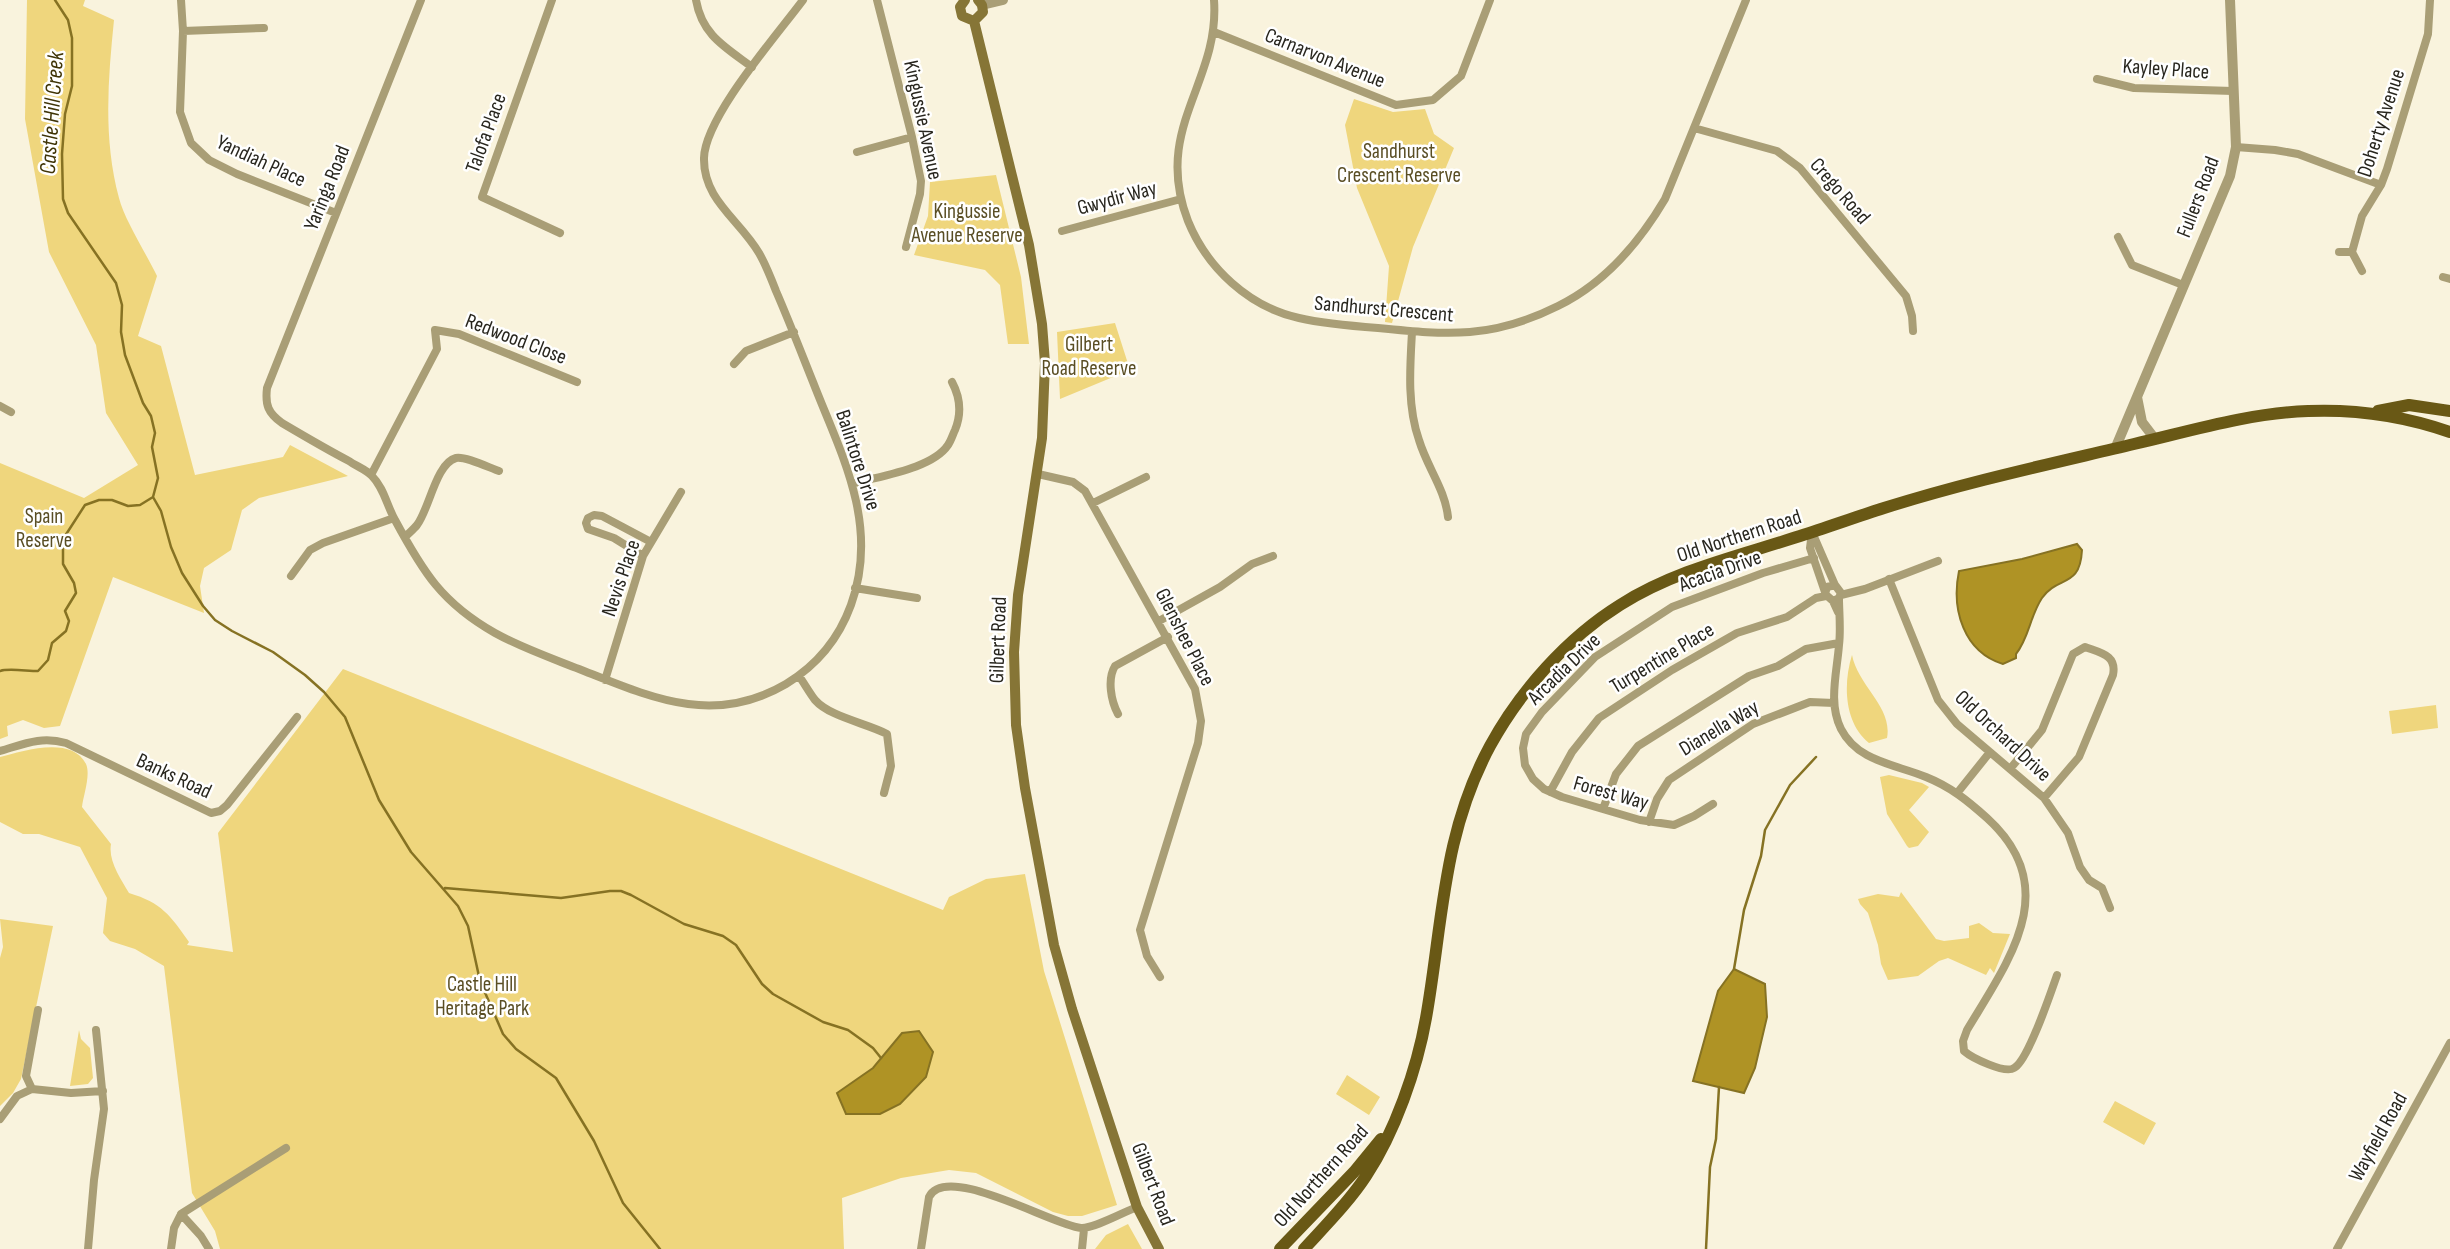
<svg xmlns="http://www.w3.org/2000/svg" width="2450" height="1249" viewBox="0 0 2450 1249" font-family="'Sofia Sans Condensed',sans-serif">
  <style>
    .green { fill: #efd67d }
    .water { fill: #af9325; stroke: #867223; stroke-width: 2 }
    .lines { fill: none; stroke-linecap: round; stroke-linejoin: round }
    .stream { stroke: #867223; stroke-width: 2.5 }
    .minor { stroke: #a99e76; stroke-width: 8 }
    .tertiary { stroke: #a99e76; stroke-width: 10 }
    .secondary { stroke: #867536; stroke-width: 10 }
    .primary { stroke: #695815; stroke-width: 12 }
    .labels { text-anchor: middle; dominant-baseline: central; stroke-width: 5; stroke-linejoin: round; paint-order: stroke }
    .street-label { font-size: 21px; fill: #28261e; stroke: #fff }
    .park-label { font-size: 21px; fill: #5a4e24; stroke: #fff }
    .water-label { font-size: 23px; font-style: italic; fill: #403507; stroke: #fff }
  </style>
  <rect width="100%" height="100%" fill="#f9f3dd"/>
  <path class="green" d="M27,0h58l-2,6 31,14c-6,59 -11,119 5,178 5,21 28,57 38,78l-19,60 23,10 34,129 88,-18 7,-12 58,31 -89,22 -17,12 -11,40 -27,18 -4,18 4,27 -91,-36 -53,149 -16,2 -21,-8 -16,6 1,10 -8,3v-276l84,35 54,-33 -32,-52 -10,-68 -47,-93 -24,-133z
    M1354,99l39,13 32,-3 9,25 20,14 -41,99 -21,76 -7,-1 4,-56 -32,-78 -12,-63z
    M996,175l25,102 8,67h-21l-8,-59 -15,-15 -71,-15 14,-39 2,-34z
    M1115,323l15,47 -70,29 -3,-67z
    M1852,655c6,31 41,52 35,83l-18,5c-25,-20 -26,-59 -17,-88z
    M343,669l600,241 6,-13 37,-18 39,-5 19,97 73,234 -35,11h-14l-15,-4 -77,-39 -27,-3 -48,8 -59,20 2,51h-624l-5,-18 -23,-38 -28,-227 -29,-17 -25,-8 -7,-8 4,-35 -27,-51 -41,-13h-16l-23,-12v-65c22,-6 72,-22 86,7 5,11 -3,32 -4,43l29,37c-3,17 10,35 18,49 33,10 41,22 60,49l-2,3 46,7 -15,-119z
    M2436,705l2,23 -46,6 -3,-23z
    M1889,775l33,8 7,4 -20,23 20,22 -11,14 -9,2 -2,-2 -20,-32 -7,-37z
    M1901,892l35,47 8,2 25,-3v-12l10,-3 14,10 17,1 -16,39 -4,-5 -4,7 -38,-17 -9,3 -21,15 -30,4 -7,-16 -3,-19 -10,-32 -8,-9 -2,-5 20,-5 21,3z
    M0,919l53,7 -32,153 -8,14 -13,13v-148l3,-11z
    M79,1030l2,9 9,9 3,30 -5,6 -18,2z
    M1347,1075l33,22 -11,18 -33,-21z
    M2115,1101l41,22 -12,22 -41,-23z
    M1128,1224l14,25h-47l11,-14z"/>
  <path class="water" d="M2077,544l5,6c-2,39 -24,25 -40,48 -12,18 -13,40 -26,56v4l-13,6c-39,-12 -52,-54 -44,-93l63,-12z
    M1734,969l31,15 2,33 -12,51 -11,25 -51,-12 25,-90z
    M919,1031l14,21 -7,25 -26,27 -20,10h-34l-9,-21 36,-25 29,-35z"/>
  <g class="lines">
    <path class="stream" d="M153,497l8,14 10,36 11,26 21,33 12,14 17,11 41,21 32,23 19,17 21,25 34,83 32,52 47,54 10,20 12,55 23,53 13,15 40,29 38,63 29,62 37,46
      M0,671c7,-3 27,0 38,0l10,-11 4,-17 14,-12 3,-10 -4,-10 11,-18 -2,-10 -11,-19v-16l2,-12 20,-31 14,-5h13l16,6 12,-1 13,-8 5,-19 -6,-31 3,-14 -4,-17 -8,-13 -18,-48 -4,-23 1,-27 -6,-22 -48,-70 -5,-14 -1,-45 3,-40 7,-28v-48l-4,-18 -13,-20
      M445,888l116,10 49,-7h11l10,4 53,29 39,12 13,9 26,39 11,10 50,28 25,8 25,18 8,10
      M1734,969l10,-59 17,-54 4,-26 25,-45 26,-28
      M1706,1249l4,-82 6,-28 3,-52"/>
    <path class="minor" d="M181,0l2,31 -3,81 11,31 18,17 28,14 99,39
      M421,0l-154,388c-2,17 1,25 15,35 22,13 44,26 67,38 7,5 18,9 23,15 12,12 15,30 23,44 28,52 47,83 100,113 27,15 56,25 84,36 71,28 134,58 207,15 64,-39 86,-111 70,-183 -9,-41 -28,-80 -43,-119 -12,-30 -24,-61 -37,-91 -5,-13 -10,-26 -17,-38 -19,-33 -56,-53 -55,-95 1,-41 73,-123 99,-158
      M552,0l-70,197 78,36
      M696,0c6,35 29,47 56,67
      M877,0l35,137 9,44 -1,13 -14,53
      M1214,0c6,83 -62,128 -26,221 19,47 61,86 111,97 26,6 52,8 79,10 71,7 114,11 180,-22 47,-23 81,-63 107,-107l81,-199
      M183,31l81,-3
      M1214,32l182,73 37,-5 28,-24 29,-76
      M2097,79l37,9 99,3
      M1694,128l83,23 23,17 106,128 6,20 1,15
      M2236,147l39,3 23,4 83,31
      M857,152l55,-15
      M1062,231l119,-32
      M2118,237l14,28 51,20
      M2339,252h13l10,19
      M2352,252l10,-36 19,-31 6,-16 41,-135 2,-34
      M2443,277l7,2
      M1412,332c-2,35 -5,74 7,108 8,27 26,49 29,77
      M734,364l12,-13 48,-19
      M0,406l11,6
      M1038,474l35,8 12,9 110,198 6,32 -3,22 -58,187 7,26 13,21
      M371,475l66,-126 -2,-19 24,4 118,48
      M852,484c27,-8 80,-15 96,-39 3,-4 5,-11 7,-15 7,-17 5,-33 -3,-48
      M1093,503l53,-26
      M1812,532l-2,16 15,44
      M1812,532l23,53
      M405,537c4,-4 9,-8 12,-12 12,-15 19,-62 39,-67 9,-2 34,10 43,13
      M643,556l-29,-18 -26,-9 -2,-6 2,-5 6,-3 8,1 49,26
      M291,576l19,-26 13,-7 71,-25
      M1889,579l49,121 19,24 87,74 24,35 12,34 9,13 13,8 8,20
      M855,588l62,10
      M1841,595l24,-6 73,-28
      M1839,598c0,15 2,31 0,47 -2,27 -11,58 2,84 17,33 54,35 85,48 25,10 42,24 61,41 77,70 22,142 -20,212l-4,11 1,10c8,7 41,23 50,17 14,-7 37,-76 43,-93
      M1833,601l6,-3 2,-5 -6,-8 -8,2 -2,7 8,7 5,11
      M1159,621l61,-34 32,-23 21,-8
      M799,676c5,7 10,16 16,24 15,17 51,23 72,34l4,32 -7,27
      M605,680l38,-124 38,-64
      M1118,714c-7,-13 -11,-35 -3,-48l53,-29
      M0,751c24,-7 41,-15 66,-8l145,70 9,-2 7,-6 70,-88
      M2010,769l32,-39 31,-76 12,-7c16,6 32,8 28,28l-34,82 -35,41
      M1550,792l22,-40 27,-34 73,-48 65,-37 50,-16 29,-19 10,-2
      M1958,792l32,-40
      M1713,804l-19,12 -20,9 -34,-5 -78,-23 -18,-8 -11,-10 -8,-14 -2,-17 3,-14 16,-22 53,-55 77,-50 91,-34 51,-15
      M1603,809l13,-35 22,-28 111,-70 29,-10 28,-17 33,-6
      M1649,822l8,-23 12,-19 84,-56 57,-22 24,1
      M32,1089l39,4 32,-2
      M0,1119l17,-23 15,-7 -6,-13 12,-66
      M181,1214l20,22 8,13
      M88,1249l6,-69 10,-71 -8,-79
      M171,1249l3,-21 7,-14 105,-66
      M921,1249l8,-52c17,-35 123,28 152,31 12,1 43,-16 56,-21
      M1082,1249l2,-20
      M2337,1249l113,-206"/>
    <path class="tertiary" d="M982,5l21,-5
      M2137,397l5,25 13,17
      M2115,449l115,-273 6,-29 -6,-147"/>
    <path class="secondary" d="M965,0l-5,7 2,9 12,5
      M974,21l55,224 13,79 3,39 -3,75 -24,157 -4,57 2,73 9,63 29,157 18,64 65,198 22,42
      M974,21l9,-9 -1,-7 -4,-5"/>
    <path class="primary" d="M2378,411l31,-6 41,6
      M1280,1249l74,-77 27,-33
      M1304,1249c21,-23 45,-47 62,-73 29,-44 51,-107 60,-158 17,-96 16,-183 64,-272 30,-55 77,-108 130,-141 55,-35 119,-49 180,-69 28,-9 56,-19 84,-28 82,-26 166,-44 250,-64 56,-13 115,-31 174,-33 49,-2 96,5 142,21"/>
  </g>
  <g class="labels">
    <g class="street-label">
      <text transform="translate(1325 58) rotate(22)">Carnarvon Avenue</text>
      <text transform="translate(2166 69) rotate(4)">Kayley Place</text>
      <text transform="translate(923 120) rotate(78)">Kingussie Avenue</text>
      <text transform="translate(2381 123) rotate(-72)">Doherty Avenue</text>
      <text transform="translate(486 133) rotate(-70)">Talofa Place</text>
      <text transform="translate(261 161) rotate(25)">Yandiah Place</text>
      <text transform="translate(327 188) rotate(-68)">Yaringa Road</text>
      <text transform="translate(1840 191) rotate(49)">Crego Road</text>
      <text transform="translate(2198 197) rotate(-69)">Fullers Road</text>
      <text transform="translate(1117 198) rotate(-15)">Gwydir Way</text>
      <text transform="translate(1384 309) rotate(5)">Sandhurst Crescent</text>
      <text transform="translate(516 339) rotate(21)">Redwood Close</text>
      <text transform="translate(858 460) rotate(72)">Balintore Drive</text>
      <text transform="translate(1739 536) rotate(-18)">Old Northern Road</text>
      <text transform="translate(1720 571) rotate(-20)">Acacia Drive</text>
      <text transform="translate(621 578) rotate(-71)">Nevis Place</text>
      <text transform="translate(1185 637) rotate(63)">Glenshee Place</text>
      <text transform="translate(998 640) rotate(-88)">Gilbert Road</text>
      <text transform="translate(1662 658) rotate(-31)">Turpentine Place</text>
      <text transform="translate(1564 669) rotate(-44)">Arcadia Drive</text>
      <text transform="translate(1719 728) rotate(-31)">Dianella Way</text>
      <text transform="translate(2003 736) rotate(43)">Old Orchard Drive</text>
      <text transform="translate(174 776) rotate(25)">Banks Road</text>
      <text transform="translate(1611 793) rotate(16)">Forest Way</text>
      <text transform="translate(2378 1137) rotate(-61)">Wayfield Road</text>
      <text transform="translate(1321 1176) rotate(-48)">Old Northern Road</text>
      <text transform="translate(1153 1184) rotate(69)">Gilbert Road</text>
    </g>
    <g class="park-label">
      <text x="1399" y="151">Sandhurst<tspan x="1399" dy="24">Crescent Reserve</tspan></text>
      <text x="967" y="211">Kingussie<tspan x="967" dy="24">Avenue Reserve</tspan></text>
      <text x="1089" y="344">Gilbert<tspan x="1089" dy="24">Road Reserve</tspan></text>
      <text x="44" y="516">Spain<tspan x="44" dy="24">Reserve</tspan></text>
      <text x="482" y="984">Castle Hill<tspan x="482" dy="24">Heritage Park</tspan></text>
    </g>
    <g class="water-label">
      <text transform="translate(52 113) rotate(-86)">Castle Hill Creek</text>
    </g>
  </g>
</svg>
